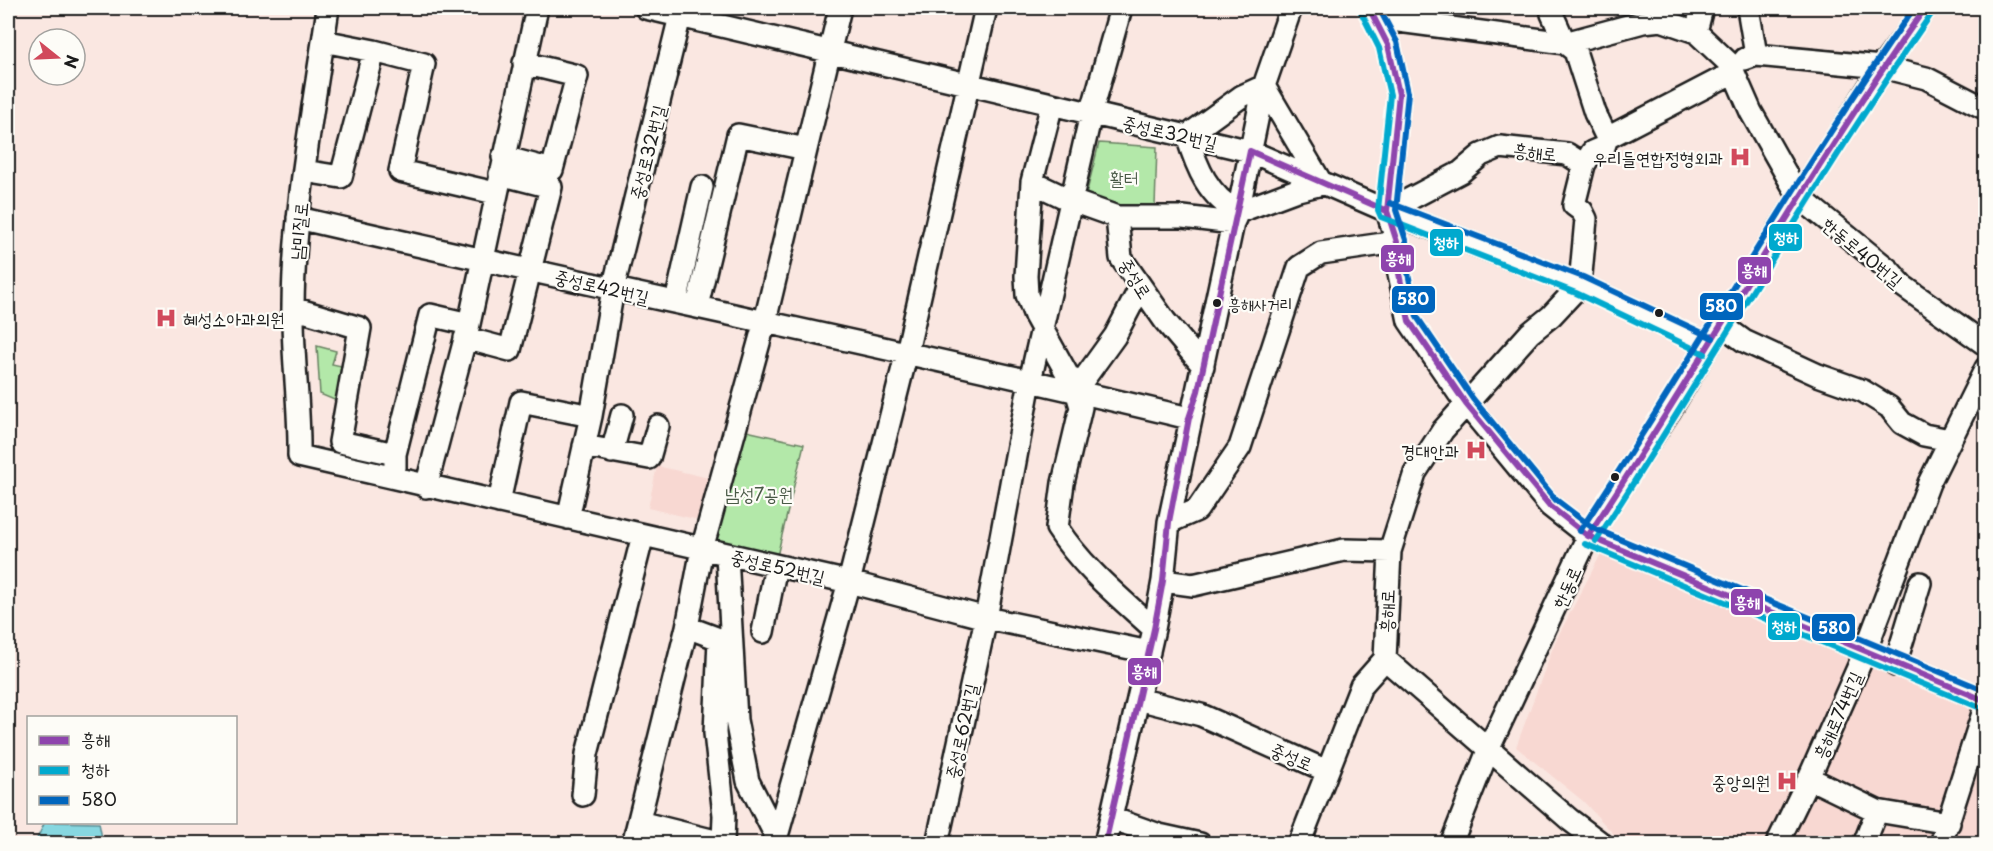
<svg xmlns="http://www.w3.org/2000/svg" width="1993" height="851" viewBox="0 0 1993 851" font-family="'Playpen Sans','Poor Story',sans-serif">
  <style>
    .built { fill: #f8d8d2 }
    .green { fill: #b3e8a9; stroke: #688262; stroke-width: 1.5 }
    .water { fill: #87d7e0; stroke: #5c8c92; stroke-width: 1.5 }
    .lines { fill: none; stroke-linecap: round; stroke-linejoin: round }
    .minor-casing { stroke: #1c1c1c; stroke-width: 26 }
    .minor { stroke: #fdfcf7; stroke-width: 21 }
    .bus-1-casing { stroke: #fdfcf7; stroke-width: 10 }
    .bus-2-casing { stroke: #fdfcf7; stroke-width: 10 }
    .bus-3-casing { stroke: #fdfcf7; stroke-width: 10 }
    .bus-1 { stroke: #8e44ad; stroke-width: 6 }
    .bus-2 { stroke: #00a9ce; stroke-width: 6 }
    .bus-3 { stroke: #0065bd; stroke-width: 6 }
    .bus-dot { fill: #1c1c1c; stroke: #fdfcf7; stroke-width: 2 }
    .labels { text-anchor: middle; dominant-baseline: central; stroke-width: 4.5; stroke-linejoin: round; paint-order: stroke }
    .bus-label { font-size: 16px; fill: #1c1c1c; stroke: #fdfcf7; text-anchor: start }
    .street-label { font-size: 18px; fill: #1c1c1c; stroke: #fdfcf7 }
    .poi-label { font-size: 18px; fill: #1c1c1c; stroke: #fdfcf7; text-anchor: end }
    .park-label { font-size: 18px; fill: #495946; stroke: #fdfcf7 }
    .line-badge { stroke: #fdfcf7; stroke-width: 2 }
    .badge-label { font-size: 16px; text-anchor: middle; font-weight: bold; fill: #fff }
  </style>
  <rect width="100%" height="100%" fill="#fae7e1"/>
  <filter id="ink" filterUnits="userSpaceOnUse"><feTurbulence type="fractalNoise" baseFrequency=".0167" numOctaves="2"/><feDisplacementMap in="SourceGraphic" scale="12" xChannelSelector="R" yChannelSelector="G"/><feConvolveMatrix kernelMatrix="1 2 1 2 8 2 1 2 1" color-interpolation-filters="sRGB"/></filter>
  <g filter="url(#ink)">
    <path class="built" d="M657,466l56,13 -10,42 -55,-13z
      M1603,550l382,166v127h-363l-39,-42 -67,-54 39,-105z"/>
    <path class="green" d="M1099,143l58,4 -2,59 -32,3 -38,-10z
      M317,346l19,5 -4,13 14,3 -7,35 -19,-8z
      M742,430l62,14 -27,112 -62,-15z"/>
    <path class="water" d="M45,822l54,1 4,20h-68z"/>
    <g class="lines">
      <defs>
        <path id="minor" d="M328,8c-14,98 -34,198 -35,298 -1,50 7,100 6,150l550,126 137,36 163,34
          M646,8l604,143 137,60 193,74 129,61
          M1369,8l19,37 11,49 -12,117 10,31 1,27 11,52 57,83 84,102 38,30 398,165
          M1375,8l1,10 189,25 78,-21 18,-2 35,12 34,32 21,48 48,85 90,73 14,16 83,59
          M1552,8v6l13,29 10,8 20,62 12,25
          M1696,32l6,-24
          M374,51l50,13 -24,107 95,22
          M1756,55l126,12 44,11 60,31
          M1745,59l11,-4 -8,-47
          M1264,86l58,98 -28,7 -56,21c-30,-16 -41,-44 -51,-76l55,-40z
          M1052,104l-20,78 -6,94 1,19 8,21 41,74 5,17 -18,76 -6,45c26,40 62,69 97,101
          M1607,138l125,-65
          M503,157l49,13 25,-94 -53,-13
          M304,171l37,6 33,-126 -51,-10
          M1032,182l40,19 45,16h66l50,6
          M1387,211l74,-39 20,-17 19,-8 67,7 17,11
          M1117,217l4,41 44,63 38,45
          M298,218c297,69 595,129 891,200
          M676,302l26,-115
          M697,306l41,-171 68,14
          M293,308l67,20 -20,114 55,12
          M1722,325l22,16 74,34 45,16 26,16 13,16 22,12 26,5
          M465,338l45,12 41,-163 -51,-13
          M1076,390l39,-54 25,-48
          M584,446l65,12 9,-32
          M612,452l10,-37
          M395,468v-14l35,-139 39,9
          M426,487l43,-163 68,-316
          M499,502l22,-100 70,14
          M568,518l23,-102 22,-127 69,-281
          M1169,522l28,-12 43,-63 59,-180 22,-14 76,-11
          M727,555l9,165 12,61 31,61
          M1163,581l30,4 151,-35 46,1
          M763,632l13,-66
          M1385,659l5,-108 25,-78 28,-43 87,-97 21,-17 29,-31 6,-66 -4,-8 -8,-6 10,-40 8,-13 12,-5 3,-9
          M1385,659l185,161 32,24
          M1895,665l25,-82
          M1138,699l63,16 126,56
          M1809,778l68,33 72,12
          M583,795l4,-41 56,-219
          M1111,818l48,17 41,9
          M639,822l84,21 1,-28 -9,-82 4,-94 -32,-12
          M777,836l72,-254 58,-230 79,-344
          M633,844l54,-217 15,-78 63,-228 75,-313
          M937,844l49,-226 44,-237 61,-267 30,-106
          M1105,844l49,-215 9,-48 6,-59 64,-299 5,-11 26,-126 27,-78
          M1299,844l62,-158 24,-27
          M1451,844l38,-96 99,-212 81,-124 110,-183 103,-162 43,-59
          M1777,844l32,-66 56,-126 64,-169 57,-115
          M1864,844l13,-33
          M1941,844l45,-140"/>
      </defs>
      <use href="#minor" class="minor-casing"/>
      <use href="#minor" class="minor"/>
      <defs>
        <path id="bus-1" d="M1369,8l19,37 11,49 -12,117 10,31 1,27 11,52 57,83 84,102 38,30 398,165
          M1250,151l137,60
          M1588,536c115,-174 216,-357 337,-528
          M1105,844l49,-215 9,-48 6,-59 20,-104 9,-27 52,-240"/>
        <path id="bus-2" d="M1361,12l18,36 11,47 -12,115 3,7 195,76 129,61
          M1596,541c114,-174 216,-357 336,-528
          M1585,544l398,165"/>
        <path id="bus-3" d="M1379,8l18,34 11,51 -12,117 10,30 1,28 10,49 56,82 83,101 37,28 393,163
          M1390,203l193,74 130,61
          M1580,531c114,-173 215,-354 334,-523"/>
      </defs>
      <use href="#bus-1" class="bus-1-casing"/>
      <use href="#bus-2" class="bus-2-casing"/>
      <use href="#bus-3" class="bus-3-casing"/>
      <use href="#bus-1" class="bus-1"/>
      <use href="#bus-2" class="bus-2"/>
      <use href="#bus-3" class="bus-3"/>
    </g>
  </g>
  <defs>
    <symbol id="hospital-bare" viewBox="-9 -9 18 18"><path d="M-5-5h3v3.5h4V-5h3V5h-3V1.5h-4V5h-3Z" fill="#d1495b" stroke="#fdfcf7" stroke-width="2.5" paint-order="stroke"/></symbol>
  </defs>
  <g fill-rule="evenodd">
    <use href="#hospital-bare" x="1725" y="142" width="30" height="30"/>
    <use href="#hospital-bare" x="151" y="303" width="30" height="30"/>
    <use href="#hospital-bare" x="1461" y="435" width="30" height="30"/>
    <use href="#hospital-bare" x="1772" y="766" width="30" height="30"/>
  </g>
  <g class="bus-dot">
    <circle cx="1217" cy="303" r="5"/>
    <circle cx="1659" cy="313" r="5"/>
    <circle cx="1615" cy="477" r="5"/>
  </g>
  <g class="labels">
    <g class="bus-label">
      <text x="1228" y="303">흥해사거리</text>
    </g>
    <g class="street-label">
      <text transform="translate(1170 132) rotate(13)">중성로32번길</text>
      <text transform="translate(1535 151) rotate(6)">흥해로</text>
      <text transform="translate(647 152) rotate(-76)">중성로32번길</text>
      <text transform="translate(298 231) rotate(-85)">남미질로</text>
      <text transform="translate(1863 252) rotate(40)">한동로40번길</text>
      <text transform="translate(1136 278) rotate(58)">중성로</text>
      <text transform="translate(602 286) rotate(13)">중성로42번길</text>
      <text transform="translate(778 566) rotate(13)">중성로52번길</text>
      <text transform="translate(1566 587) rotate(-66)">한동로</text>
      <text transform="translate(1386 611) rotate(-88)">흥해로</text>
      <text transform="translate(1837 715) rotate(-66)">흥해로74번길</text>
      <text transform="translate(961 731) rotate(-78)">중성로62번길</text>
      <text transform="translate(1292 756) rotate(23)">중성로</text>
    </g>
    <g class="poi-label">
      <text x="1723" y="157">우리들연합정형외과</text>
      <text x="183" y="318" text-anchor="start">혜성소아과의원</text>
      <text x="1459" y="450">경대안과</text>
      <text x="1770" y="781">중앙의원</text>
    </g>
    <g class="park-label">
      <text x="1124" y="177">활터</text>
      <text x="759" y="493">남성7공원</text>
    </g>
  </g>
  <g class="line-badge">
    <rect x="1768" y="223" width="35" height="29" rx="6" fill="#00a9ce"/>
    <rect x="1429" y="228" width="35" height="29" rx="6" fill="#00a9ce"/>
    <rect x="1380" y="244" width="35" height="29" rx="6" fill="#8e44ad"/>
    <rect x="1737" y="256" width="35" height="29" rx="6" fill="#8e44ad"/>
    <rect x="1391" y="285" width="45" height="29" rx="6" fill="#0065bd"/>
    <rect x="1699" y="292" width="45" height="29" rx="6" fill="#0065bd"/>
    <rect x="1730" y="588" width="34" height="28" rx="6" fill="#8e44ad"/>
    <rect x="1767" y="612" width="34" height="29" rx="6" fill="#00a9ce"/>
    <rect x="1811" y="613" width="45" height="29" rx="6" fill="#0065bd"/>
    <rect x="1127" y="657" width="35" height="29" rx="6" fill="#8e44ad"/>
  </g>
  <g class="badge-label">
    <text x="1786" y="243">청하</text>
    <text x="1446" y="248">청하</text>
    <text x="1398" y="264">흥해</text>
    <text x="1754" y="276">흥해</text>
    <text x="1413" y="305">580</text>
    <text x="1721" y="312">580</text>
    <text x="1747" y="608">흥해</text>
    <text x="1784" y="632">청하</text>
    <text x="1834" y="634">580</text>
    <text x="1144" y="677">흥해</text>
  </g>
  <rect width="1993" height="851" fill="none" stroke="#fdfcf7" stroke-width="30"/>
  <rect x="15" y="15" width="1963" height="821" fill="none" stroke="#1c1c1c" stroke-width="2" filter="url(#ink)"/>
  <rect x="27" y="716" width="210" height="108" fill="#fdfcf7" stroke="#a3a29f" stroke-width="1.5"/>
  <rect x="39" y="736" width="30" height="9" fill="#8e44ad" stroke="#a3a29f" stroke-width="1.5"/>
  <text x="81" y="746" font-size="18" fill="#1c1c1c">흥해</text>
  <rect x="39" y="766" width="30" height="9" fill="#00a9ce" stroke="#a3a29f" stroke-width="1.5"/>
  <text x="81" y="776" font-size="18" fill="#1c1c1c">청하</text>
  <rect x="39" y="796" width="30" height="9" fill="#0065bd" stroke="#a3a29f" stroke-width="1.5"/>
  <text x="81" y="806" font-size="18" fill="#1c1c1c">580</text>
  <g transform="translate(57 57) rotate(108)"><circle r="28" fill="#fdfcf7" stroke="#a3a29f" stroke-width="1.5"/>
  <path d="M0-4.5L10 22L0 15L-10 22Z" fill="#d1495b"/>
  <text y="-9" font-size="16" font-weight="bold" text-anchor="middle" fill="#1c1c1c">N</text>
  </g>
</svg>
